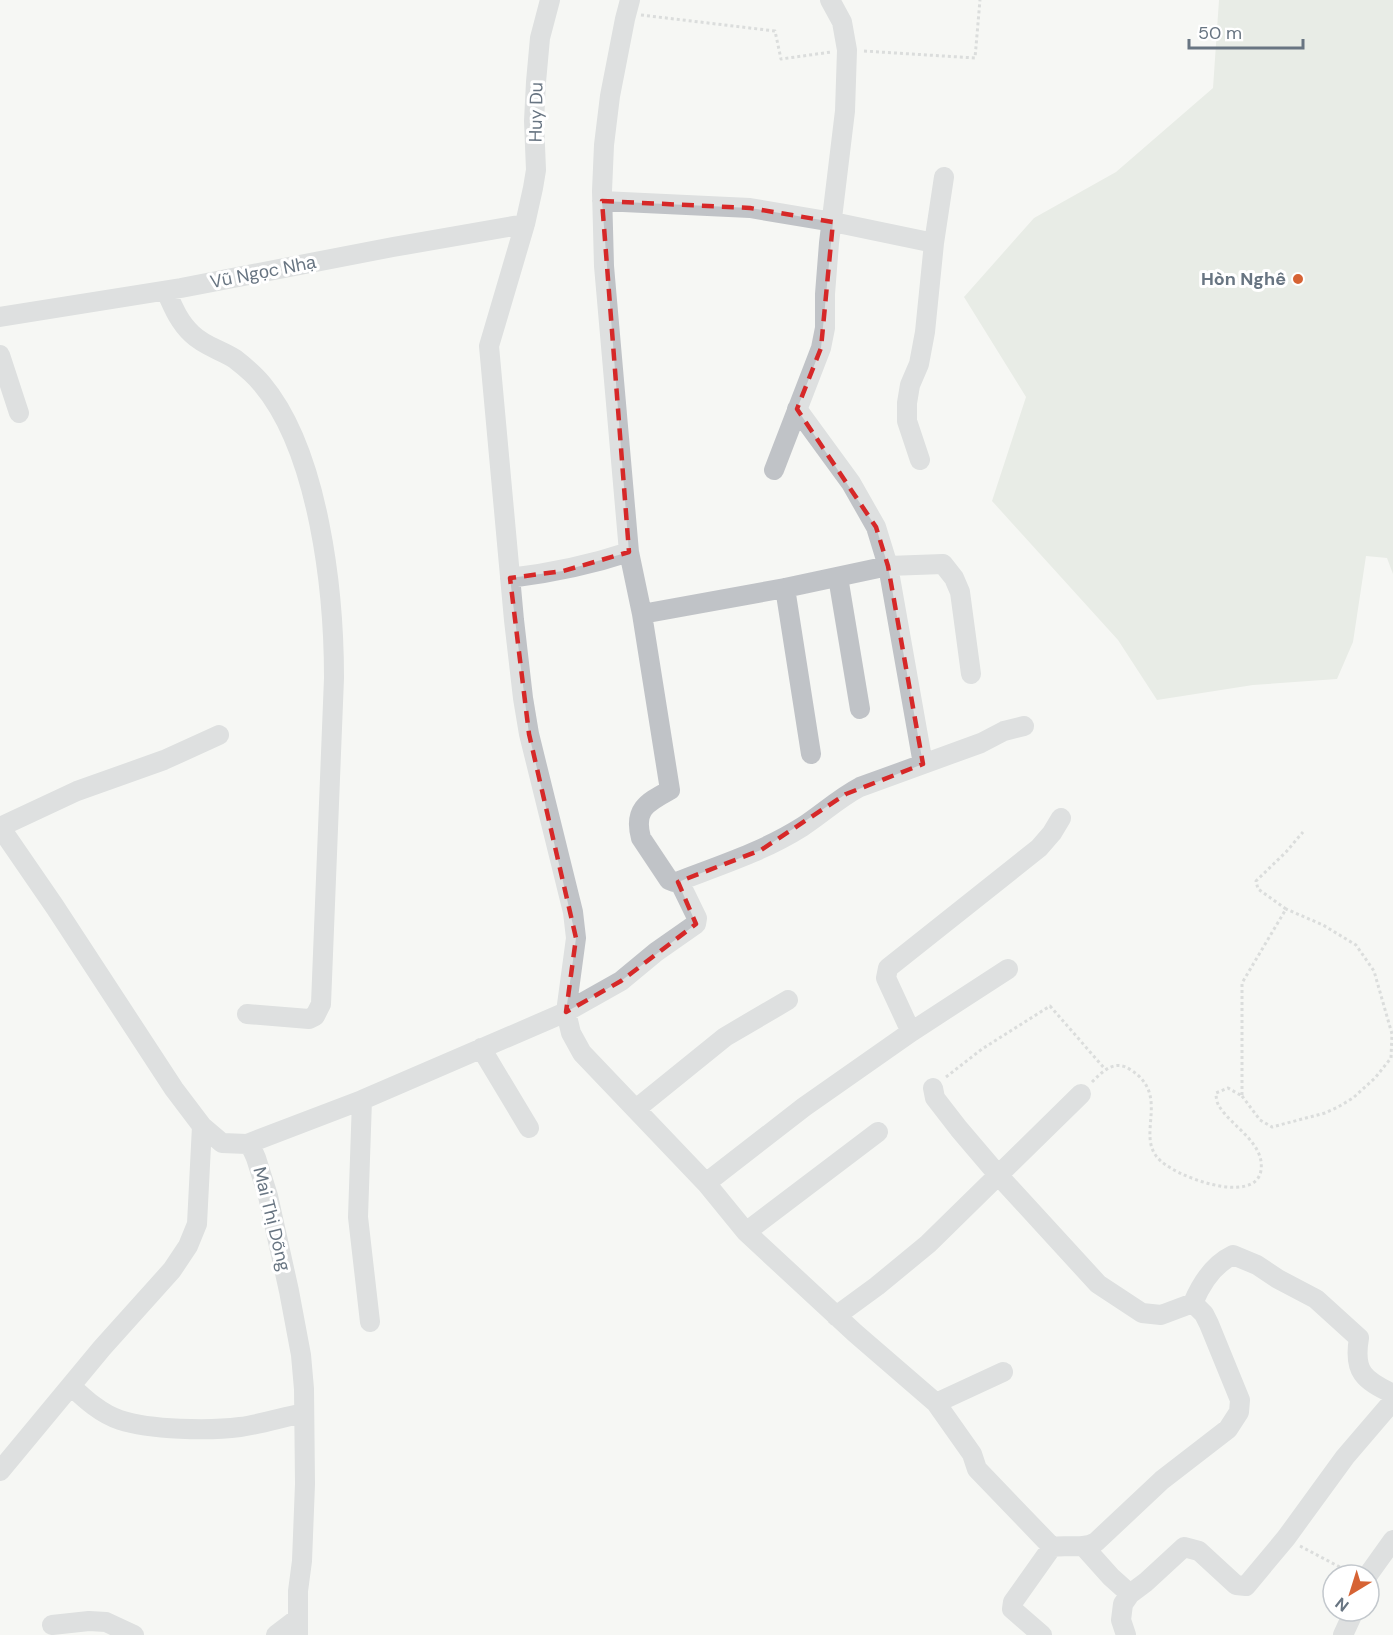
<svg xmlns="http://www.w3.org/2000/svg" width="1393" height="1635" viewBox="0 0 1393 1635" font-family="'DM Sans',sans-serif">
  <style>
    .green { fill: #d8ddd5 }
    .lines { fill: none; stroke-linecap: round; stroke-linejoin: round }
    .path { stroke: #babcbf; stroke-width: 3; stroke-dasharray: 3 3; stroke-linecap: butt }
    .minor { stroke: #c0c3c7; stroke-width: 20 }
    .marked { fill: none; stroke: #d62828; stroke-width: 4.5; stroke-dasharray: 12 8; stroke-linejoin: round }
    .poi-dot { fill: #d66334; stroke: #fff; stroke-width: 2 }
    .labels { text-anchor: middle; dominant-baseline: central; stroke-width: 6; stroke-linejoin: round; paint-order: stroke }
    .street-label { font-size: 18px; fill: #687582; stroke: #fff }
    .poi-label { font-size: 18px; font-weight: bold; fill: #687582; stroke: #fff; text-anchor: end }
  </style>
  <rect width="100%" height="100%" fill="#f6f7f4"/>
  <path class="green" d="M1219,0h174v574l-6,-16 -21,-2 -13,86 -16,37 -84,6 -96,15 -39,-60 -126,-139 34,-104 -62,-100 70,-79 82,-46 97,-84z"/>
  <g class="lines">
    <path class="path" d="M641,15l134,16 6,28 50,-7
      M864,51l111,7 5,-58
      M946,1077l36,-28 68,-43 55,63
      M1092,1082c12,-12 23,-23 39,-12 39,25 6,63 26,87 14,19 99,50 104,13 4,-27 -30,-44 -42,-64 -2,-3 -3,-8 -3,-13l12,-5 14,8v-113l44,-74 -28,-20 -2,-8 30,-29 17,-20
      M1242,1096l18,24 12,7 53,-14 13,-6 15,-9 22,-20 16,-20 1,-24 -18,-63 -18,-26 -33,-20 -37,-16
      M1300,1546l53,28"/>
    <path class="minor" d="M550,0l-10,38 -4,44 -2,39 2,49 -3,18 -8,36 -36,122 25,274 9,78 6,36 44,178 3,26 -10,74 5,21 11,20 124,130 40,49 109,101 81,70 36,51 5,15 75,78c17,-3 29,3 44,-5l66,-62 66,-51 11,-17 1,-12 -31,-76 -5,-10 -11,-11c8,-19 21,-39 40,-48l24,10 21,14 38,20 43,39c-6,34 5,42 34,56
      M630,0l-5,19 -15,77 -6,49 -2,46 2,75 25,286 13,62 28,176c-22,12 -37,19 -29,48l28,42 5,2 5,-1
      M602,201l148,7 83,14 101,21
      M166,291c7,16 13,31 26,43 12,12 29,16 43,25 9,7 20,16 27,25 57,68 72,207 72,294l-13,326 -6,12 -6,3 -62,-5
      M0,317l181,-29 212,-41 132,-23
      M0,355l19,58
      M797,409l54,74 25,44 12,39 35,198
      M920,460l-13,-39v-18l3,-18 9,-21 6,-32 9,-89 10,-66
      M774,470l47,-122 4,-20v-34l4,-51 16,-132 2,-61 -5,-28 -12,-22
      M838,577l22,132
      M510,578c41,-5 80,-13 119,-26
      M785,588l26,166
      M642,614l143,-26 103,-22 55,-2 11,14 6,14 11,82
      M0,827l55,80 119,182 28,37 20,17 25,1 5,5 4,9 12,38 21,95 12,64 3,34 1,95 -3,77 -4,30v44
      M0,827l77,-36 87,-31 55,-25
      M911,1032l97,-63
      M481,1048l48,80
      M933,1088l2,10 24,31 40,47 99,108 44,29 19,2 32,-12
      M362,1100l-4,117 12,105
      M636,1109l89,-72 63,-37
      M247,1144l115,-44 204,-88 55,-31 35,-29 40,-28 1,-6 -18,-37c42,-16 85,-30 123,-54 20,-13 37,-29 58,-40l121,-44 23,-12 20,-5
      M706,1183l98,-76 107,-75 -25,-54 2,-10 151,-120 13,-15 9,-15
      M746,1232l132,-100
      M836,1316l41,-30 51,-42 153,-150
      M71,1386c14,13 30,28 49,34 30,10 90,11 120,7 22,-3 43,-10 64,-14
      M936,1403l67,-31
      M0,1471l102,-123 70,-78 16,-24 9,-22 5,-98
      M1085,1548l26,29 19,17
      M1368,1575l25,-35
      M52,1625l37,-4 17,1 28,13
      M276,1635l21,-16
      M1042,1635l-30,-26 1,-7 39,-55
      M1126,1635l-5,-15 2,-16 7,-10 16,-12 38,-35 15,4 37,34 10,1 40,-48 59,-81 48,-56
      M1343,1635l11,-24"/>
  </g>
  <path d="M0 0H1393V1635H0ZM602,201l148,7 83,14 -12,126 -24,61 79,118 12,39 35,198 -77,30 -85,56 -83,32 18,42 -75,57 -55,31 10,-74 -47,-204 -19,-156 53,-7 66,-19z" fill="#f6f7f4" fill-opacity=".55" fill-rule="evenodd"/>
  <path class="marked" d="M602,201l148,7 83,14 -12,126 -24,61 79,118 12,39 35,198 -77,30 -85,56 -83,32 18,42 -75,57 -55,31 10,-74 -47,-204 -19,-156 53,-7 66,-19z"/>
  <circle class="poi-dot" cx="1298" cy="279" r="6"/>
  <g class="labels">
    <g class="street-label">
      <text transform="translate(536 112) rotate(-89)">Huy Du</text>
      <text transform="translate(263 272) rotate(-11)">Vũ Ngọc Nhạ</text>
      <text transform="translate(272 1219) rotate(76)">Mai Thị Dõng</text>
    </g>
    <g class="poi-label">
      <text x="1286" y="279">Hòn Nghê</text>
    </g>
  </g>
  <g transform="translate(1351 1593) rotate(218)"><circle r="28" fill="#ffffff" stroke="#c3c8cd" stroke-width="1.5"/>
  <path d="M0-4.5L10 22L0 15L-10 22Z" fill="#d66334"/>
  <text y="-9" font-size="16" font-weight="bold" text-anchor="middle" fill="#687582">N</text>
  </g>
  <path d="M1189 39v9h114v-9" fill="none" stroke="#687582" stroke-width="3"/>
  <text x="1198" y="39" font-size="18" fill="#687582" stroke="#ffffff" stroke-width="4.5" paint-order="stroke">50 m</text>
</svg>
